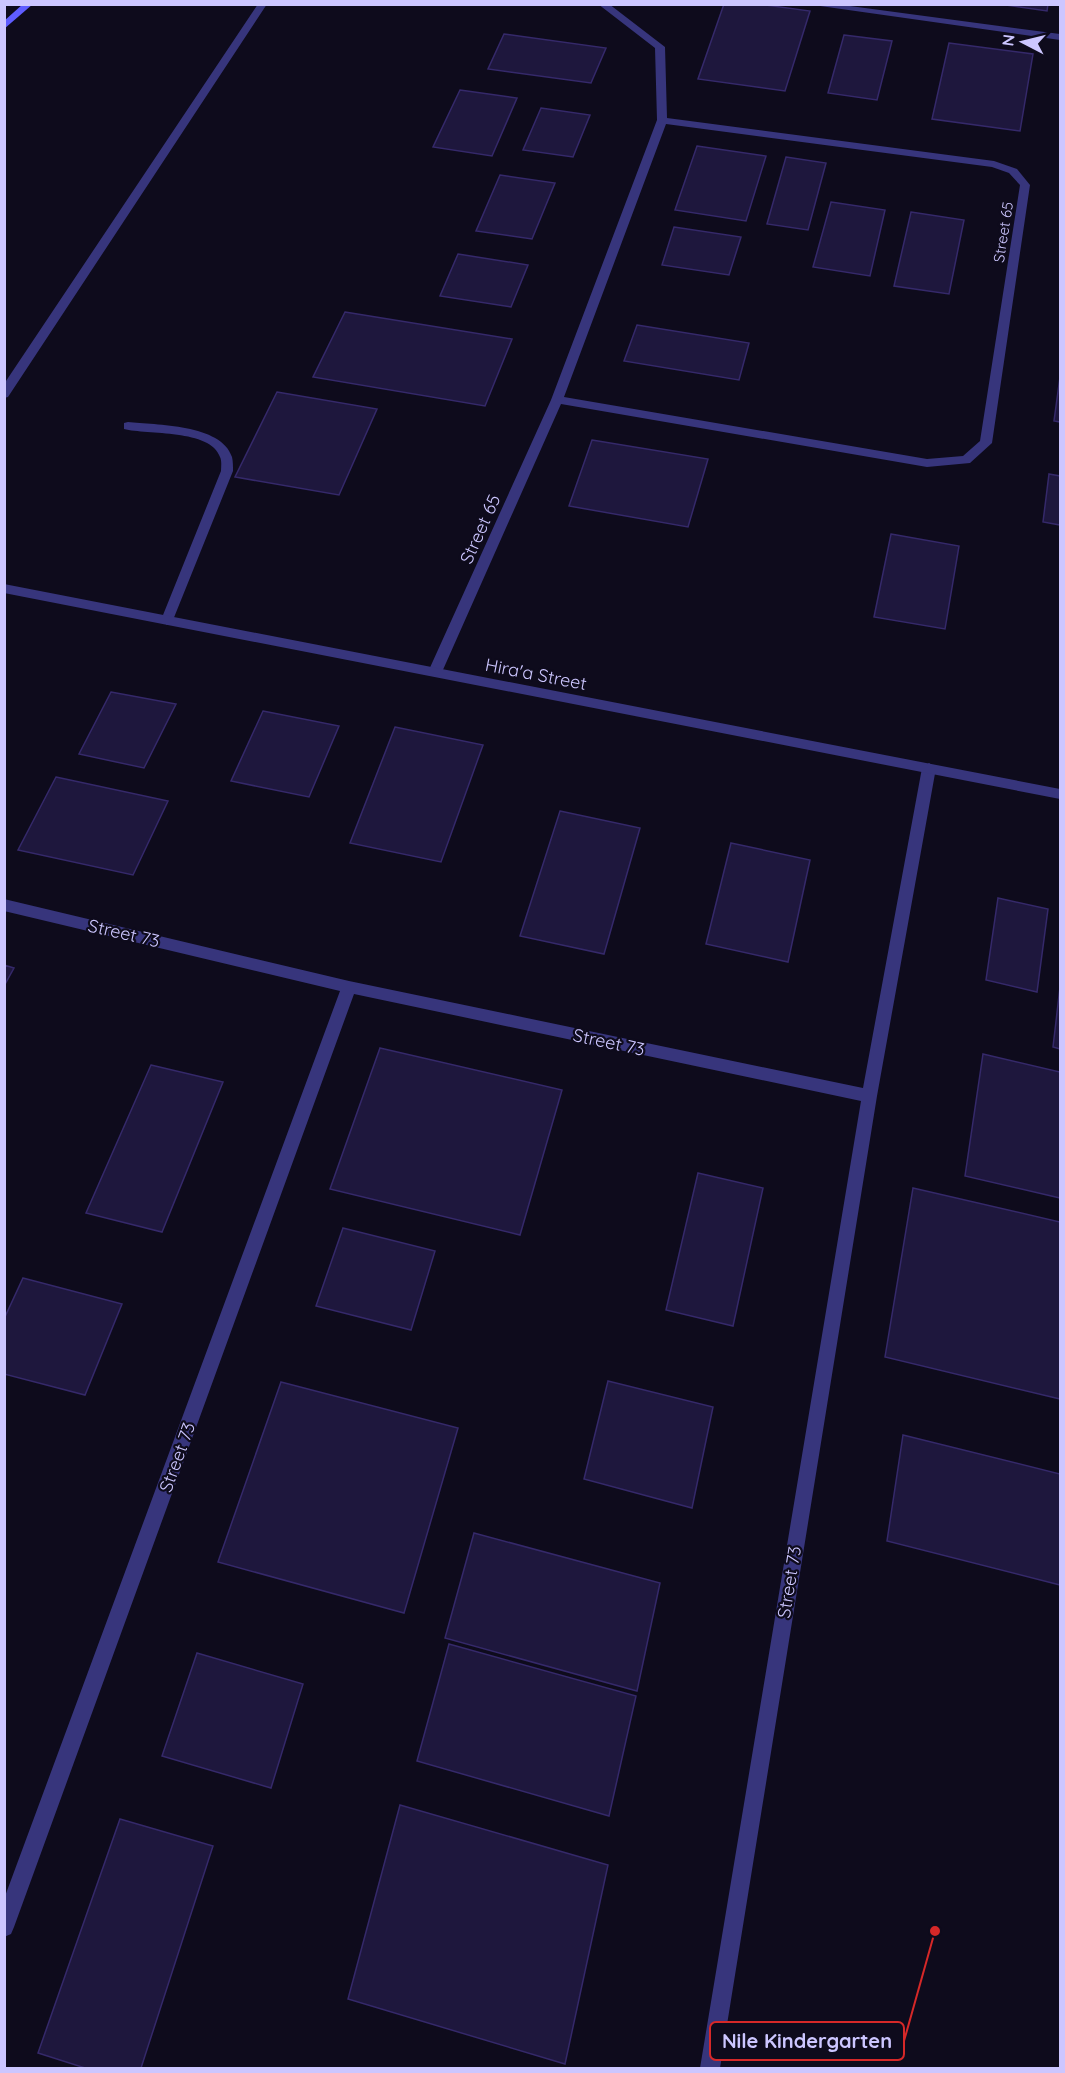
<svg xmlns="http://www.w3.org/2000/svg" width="1065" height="2073" viewBox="0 0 1065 2073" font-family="Quicksand,sans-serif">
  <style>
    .building { fill: #1e173d; stroke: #35296a; stroke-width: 1.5 }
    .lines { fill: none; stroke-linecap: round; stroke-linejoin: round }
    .service { fill: #37357c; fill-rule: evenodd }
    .minor { fill: #37357c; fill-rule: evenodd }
    .tertiary { fill: #37357c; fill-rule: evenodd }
    .secondary { fill: #5f5dff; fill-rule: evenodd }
    .labels { text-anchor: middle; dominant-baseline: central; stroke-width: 4.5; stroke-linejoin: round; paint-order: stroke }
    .far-street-label { font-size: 15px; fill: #ccc6ff; stroke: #0e0b1c }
    .street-label { font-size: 18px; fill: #ccc6ff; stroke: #0e0b1c }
    .leader { fill: none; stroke: #d62828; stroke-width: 2 }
    .callout-dot { fill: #d62828; stroke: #0e0b1c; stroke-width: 2 }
    .callout { fill: #0e0b1c; stroke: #d62828; stroke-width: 2 }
    .callout-label { font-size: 20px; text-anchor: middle; font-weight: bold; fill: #ccc6ff }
  </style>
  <rect width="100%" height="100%" fill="#0e0b1c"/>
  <path class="building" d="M724,4h35l51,7 -25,80 -87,-12z
    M999,4h49l-1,7z
    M504,34l102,14 -15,35 -103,-14z
    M844,35l48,6 -15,59 -49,-7z
    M949,43l84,11 -13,77 -88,-12z
    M460,90l57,8 -25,58 -59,-9z
    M541,108l49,7 -17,42 -50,-7z
    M697,146l69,10 -20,65 -71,-11z
    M786,157l40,6 -18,67 -41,-6z
    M500,175l55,8 -23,56 -56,-8z
    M831,202l54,8 -15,66 -57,-9z
    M911,212l53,8 -15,74 -55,-8z
    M674,227l67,10 -12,38 -67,-10z
    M458,254l70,11 -17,42 -71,-11z
    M345,312l167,27 -27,67 -172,-29z
    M637,325l112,18 -10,37 -115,-19z
    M1060,377v45l-6,-1z
    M277,392l100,17 -38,86 -104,-18z
    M592,440l116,19 -20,68 -119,-21z
    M1049,474l11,2v49l-17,-3z
    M891,534l68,12 -14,83 -71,-12z
    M111,692l65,12 -32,64 -65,-14z
    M263,711l76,15 -30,71 -78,-16z
    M395,727l88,18 -42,117 -91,-19z
    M56,777l112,24 -35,74 -115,-25z
    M560,811l80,17 -36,126 -84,-18z
    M731,843l79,17 -22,102 -82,-18z
    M998,898l50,11 -11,83 -51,-12z
    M4,965l10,3 -10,18z
    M1060,987v62l-7,-2z
    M380,1048l182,42 -42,145 -190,-46z
    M983,1054l77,18v126l-95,-22z
    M151,1065l72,17 -61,150 -76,-19z
    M698,1173l65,15 -30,138 -67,-16z
    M913,1188l147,34v177l-175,-42z
    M343,1228l92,23 -24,79 -95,-24z
    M23,1278l99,26 -37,91 -81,-21v-55z
    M608,1381l105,26 -21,101 -108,-29z
    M281,1382l177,46 -54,185 -186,-51z
    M903,1435l157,39v111l-173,-44z
    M474,1533l186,50 -23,108 -192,-53z
    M449,1644l187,52 -27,120 -192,-55z
    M197,1653l106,31 -32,104 -109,-32z
    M400,1805l208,60 -43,199 -217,-65z
    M120,1819l93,27 -72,222h-56l-47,-15z"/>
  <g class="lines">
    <path class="service" d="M128,422c27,3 94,2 104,35 1,4 1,10 1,14l-60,149 -6,5 -6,-5 60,-149c0,-4 1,-10 -1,-14 -9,-28 -73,-22 -96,-28v-6z"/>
    <path class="minor" d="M258,4h9l-259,393 -4,1v-14z
      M598,4h11l56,43 2,71 327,43 23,8 13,16 -38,258 -22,20 -43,4 -366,-63 -119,268 -7,5 -7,-5 123,-272 106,-280 -2,-72zM666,124l326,43 17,6 11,12 -40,256 -17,15 -36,3 -363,-62z
      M806,4h29l225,30v6z
      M929,763l7,5 -59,328 -157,972h-20l161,-967 -507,-107 -340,933 -3,7 -7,3v-38l336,-908 -336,-80v-12l345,82 514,107 59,-320z"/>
    <path class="tertiary" d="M4,584l1056,205v10l-1056,-206z"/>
    <path class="secondary" d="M23,4h10l-29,25v-8z"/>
  </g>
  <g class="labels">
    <g class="far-street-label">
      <text transform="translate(1003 232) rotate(-81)">Street 65</text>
    </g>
    <g class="street-label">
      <text transform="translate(480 529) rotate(-66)">Street 65</text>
      <text transform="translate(536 674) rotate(11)">Hira'a Street</text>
      <text transform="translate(124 933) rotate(13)">Street 73</text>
      <text transform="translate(609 1042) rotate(12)">Street 73</text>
      <text transform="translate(177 1457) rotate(-70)">Street 73</text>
      <text transform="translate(789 1582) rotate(-81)">Street 73</text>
    </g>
  </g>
  <path class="leader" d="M935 1931L904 2041"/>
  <circle class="callout-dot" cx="935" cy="1931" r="6"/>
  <rect class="callout" x="710" y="2022" width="194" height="38" rx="6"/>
  <g class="callout-label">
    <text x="807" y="2048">Nile Kindergarten</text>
  </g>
  <rect width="1065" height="2073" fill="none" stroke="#ccc6ff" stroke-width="12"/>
  <g transform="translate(1023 42) rotate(277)" stroke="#0e0b1c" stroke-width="4.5" paint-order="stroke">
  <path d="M0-4.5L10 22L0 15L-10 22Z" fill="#ccc6ff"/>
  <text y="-9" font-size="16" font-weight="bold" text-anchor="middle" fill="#ccc6ff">N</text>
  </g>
</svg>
